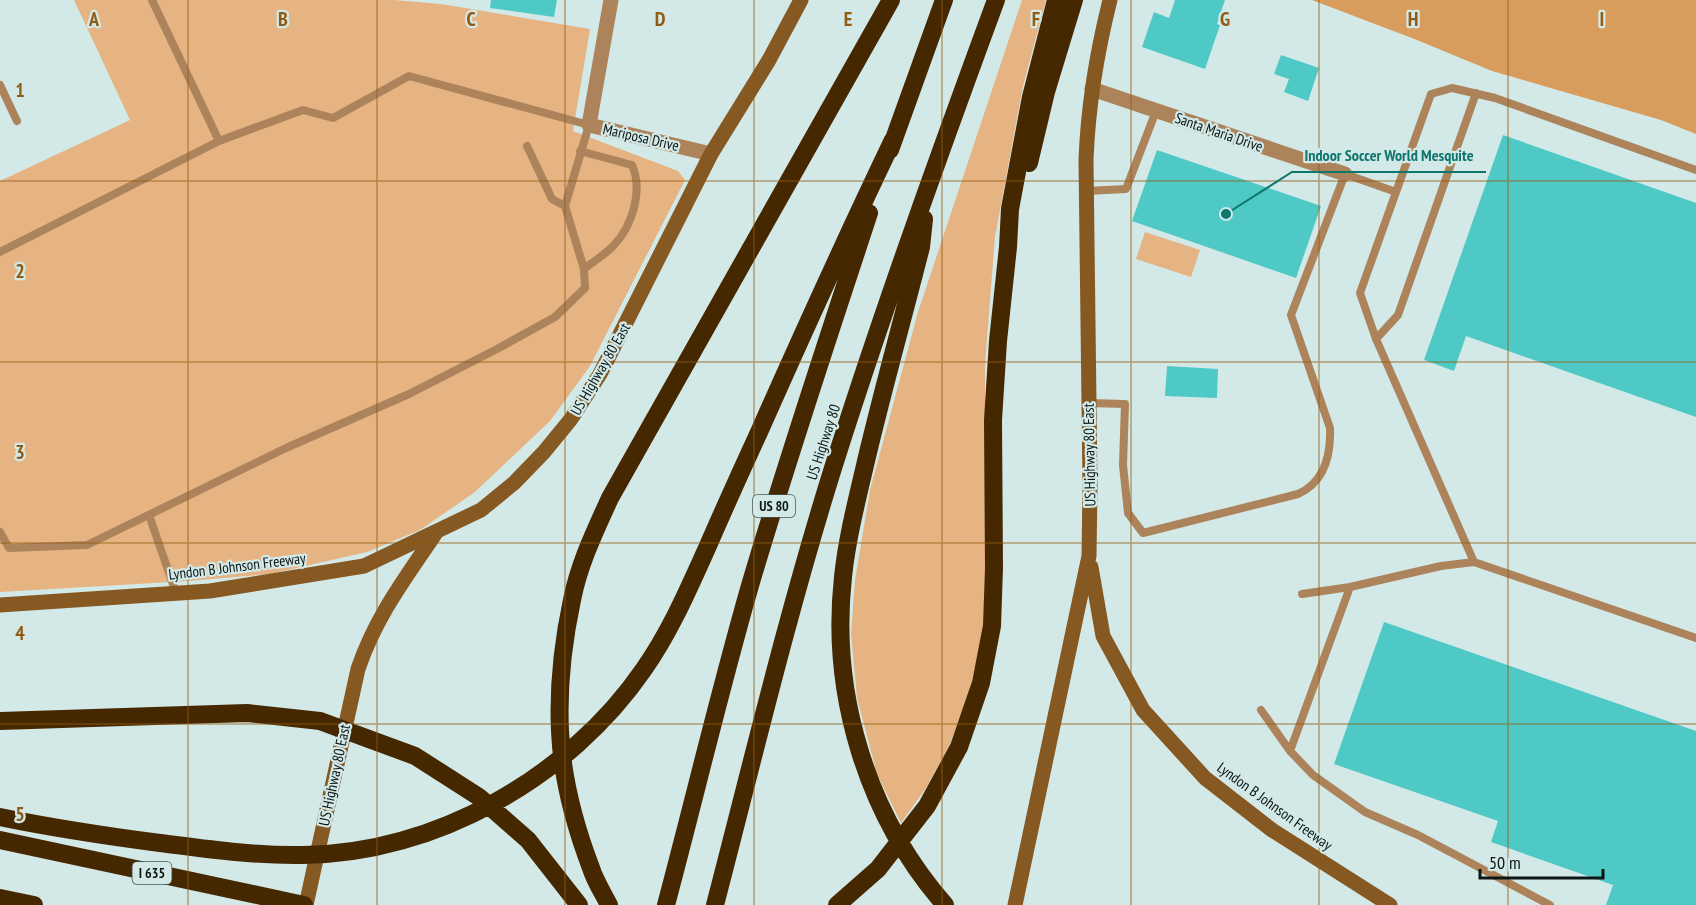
<svg xmlns="http://www.w3.org/2000/svg" width="1696" height="905" viewBox="0 0 1696 905" font-family="'PT Sans Narrow',sans-serif">
  <style>
    .green { fill: #e6b482 }
    .forest { fill: #d89c5c }
    .building { fill: #4ec9c6 }
    .lines { fill: none; stroke-linecap: round; stroke-linejoin: round }
    .service { stroke: #ac835a; stroke-width: 8 }
    .minor { stroke: #ac835a; stroke-width: 15 }
    .secondary { stroke: #865822; stroke-width: 15 }
    .motorway { stroke: #452700; stroke-width: 18 }
    .grid { fill: none; stroke: #925b13; stroke-width: 1.5; stroke-opacity: 0.55 }
    .labels { text-anchor: middle; dominant-baseline: central; stroke-width: 4.5; stroke-linejoin: round; paint-order: stroke }
    .shield { fill: #d2e9e8; stroke: #485554; stroke-width: 1.5 }
    .shield-label { font-size: 14px; font-weight: bold; fill: #0d1515 }
    .street-label { font-size: 15px; fill: #0d1515; stroke: #d2e9e8 }
    .grid-label { font-size: 20px; text-anchor: middle; font-weight: bold; fill: #925b13; stroke: #d2e9e8; stroke-width: 4.5; stroke-linejoin: round; paint-order: stroke }
    .leader { fill: none; stroke: #0f766e; stroke-width: 2 }
    .callout-dot { fill: #0f766e; stroke: #d2e9e8; stroke-width: 2 }
    .callout-label { font-size: 16px; text-anchor: middle; font-weight: bold; fill: #0f766e; stroke: #d2e9e8; stroke-width: 4.5; stroke-linejoin: round; paint-order: stroke }
  </style>
  <rect width="100%" height="100%" fill="#d2e9e8"/>
  <path class="green" d="M74,0h320l47,4 149,25 -17,102 105,40 7,9 -95,186 -40,55 -75,71 -55,38 -53,22 -97,22 -82,7 -188,11v-411l130,-61z
    M1022,0h24l-23,86 -28,151 -10,127v251l-8,46 -10,38 -18,47 -23,42 -25,35 -24,-49 -20,-76 -6,-64 4,-54 15,-90 48,-178z
    M1145,232l55,18 -9,27 -55,-18z"/>
  <path class="forest" d="M1312,0h384v134l-35,-14 -169,-49 -75,-31z"/>
  <path class="building" d="M491,0h66l-3,17 -64,-9z
    M1175,0h50l-8,24 3,1 -15,44 -63,-22 12,-35 15,6z
    M1281,55l38,13 -11,33 -24,-9 5,-13 -15,-5z
    M1503,135l193,68v214l-230,-81 -12,35 -30,-11z
    M1157,150l164,56 -25,72 -164,-57z
    M1167,366l51,3 -1,29 -52,-2z
    M1384,622l312,109v174h-90l7,-20 -122,-43 7,-21 -164,-57z"/>
  <g class="lines">
    <path class="service" d="M152,0l67,141
      M0,85l17,36
      M527,146l25,53 13,7
      M580,151l52,14c11,25 1,60 -18,80 -8,9 -20,16 -30,24
      M1696,170l-201,-72 -43,-10 -21,6 -71,199 16,46 98,223 222,76
      M1086,191l40,-2 30,-78
      M0,252l219,-111 84,-31 30,8 76,-42 180,49 -24,81 19,63 1,19 -30,29 -58,32 -88,45 -123,54 -199,97 -78,3 -9,-16
      M1376,339l22,-24 78,-222
      M1089,403l36,1 -2,61 5,48 15,20 155,-39c27,-12 33,-39 32,-66l-39,-113 54,-141 51,18
      M149,515l27,78
      M1474,562l-33,4 -91,21 -60,164 23,24 52,37 53,23 132,70
      M1302,594l48,-7
      M1261,710l29,41"/>
    <path class="minor" d="M611,0l-22,125 122,29
      M1092,89l253,85"/>
    <path class="secondary" d="M1091,567l12,69 40,74 62,68 67,52 118,75
      M0,605l210,-14 154,-25 117,-56 33,-27 30,-31 27,-33 29,-45 111,-220 58,-94 32,-60
      M306,905l52,-236c18,-53 47,-90 77,-135
      M1015,905l74,-349 1,-70 -4,-326c2,-54 11,-108 24,-160"/>
    <path class="motorway" d="M890,150l54,-150
      M1029,163l17,-71 28,-92
      M924,219l-3,28c-18,71 -38,142 -55,214 -9,39 -19,77 -23,116 -13,117 24,239 102,328
      M0,721l247,-8 73,8 95,35 64,41 49,43 51,65
      M0,817c53,11 107,19 160,26 47,6 95,13 143,12 132,-1 267,-78 341,-186 26,-37 44,-79 63,-121 17,-39 35,-79 53,-118 43,-97 87,-194 133,-290
      M0,840l304,65
      M0,898l34,7
      M609,905c-6,-12 -14,-24 -18,-37 -16,-42 -29,-92 -31,-137 -2,-43 3,-89 12,-131 7,-36 23,-69 38,-102l281,-498
      M666,905c28,-105 53,-211 83,-316 37,-126 79,-251 120,-376
      M715,905c38,-146 73,-293 118,-437 50,-158 106,-313 163,-468
      M837,905l41,-36 49,-63 32,-59 22,-64 11,-57 2,-58 -1,-148 5,-79 10,-94 2,-38 21,-112 25,-97"/>
  </g>
  <path class="grid" d="M188,0v905M377,0v905M565,0v905M754,0v905M942,0v905M1131,0v905M1319,0v905M1508,0v905M0,181h1696M0,362h1696M0,543h1696M0,724h1696"/>
  <g class="labels">
    <g class="shield">
      <rect x="753" y="495" width="42" height="22" rx="4.5"/>
      <rect x="132.5" y="862" width="39" height="22" rx="4.5"/>
    </g>
    <g class="shield-label">
      <text x="774" y="506">US 80</text>
      <text x="152" y="873">I 635</text>
    </g>
    <g class="street-label">
      <text transform="translate(1219 132) rotate(19)">Santa Maria Drive</text>
      <text transform="translate(641 137) rotate(13)">Mariposa Drive</text>
      <text transform="translate(600 369) rotate(-60)">US Highway 80 East</text>
      <text transform="translate(823 442) rotate(-72)">US Highway 80</text>
      <text transform="translate(1089 455) rotate(-91)">US Highway 80 East</text>
      <text transform="translate(237 566) rotate(-7)">Lyndon B Johnson Freeway</text>
      <text transform="translate(334 775) rotate(-78)">US Highway 80 East</text>
      <text transform="translate(1275 806) rotate(36)">Lyndon B Johnson Freeway</text>
    </g>
  </g>
  <g class="grid-label">
    <text x="94" y="26">A</text>
    <text x="283" y="26">B</text>
    <text x="471" y="26">C</text>
    <text x="660" y="26">D</text>
    <text x="848" y="26">E</text>
    <text x="1036" y="26">F</text>
    <text x="1225" y="26">G</text>
    <text x="1413" y="26">H</text>
    <text x="1602" y="26">I</text>
    <text x="20" y="97">1</text>
    <text x="20" y="278">2</text>
    <text x="20" y="459">3</text>
    <text x="20" y="640">4</text>
    <text x="20" y="821">5</text>
  </g>
  <path class="leader" d="M1226 214L1292 172H1486"/>
  <circle class="callout-dot" cx="1226" cy="214" r="6"/>
  <g class="callout-label">
    <text x="1389" y="161">Indoor Soccer World Mesquite</text>
  </g>
  <path d="M1480 869v9h123v-9" fill="none" stroke="#0d1515" stroke-width="3"/>
  <text x="1489" y="869" font-size="18" fill="#0d1515" stroke="#d2e9e8" stroke-width="4.5" paint-order="stroke">50 m</text>
</svg>
